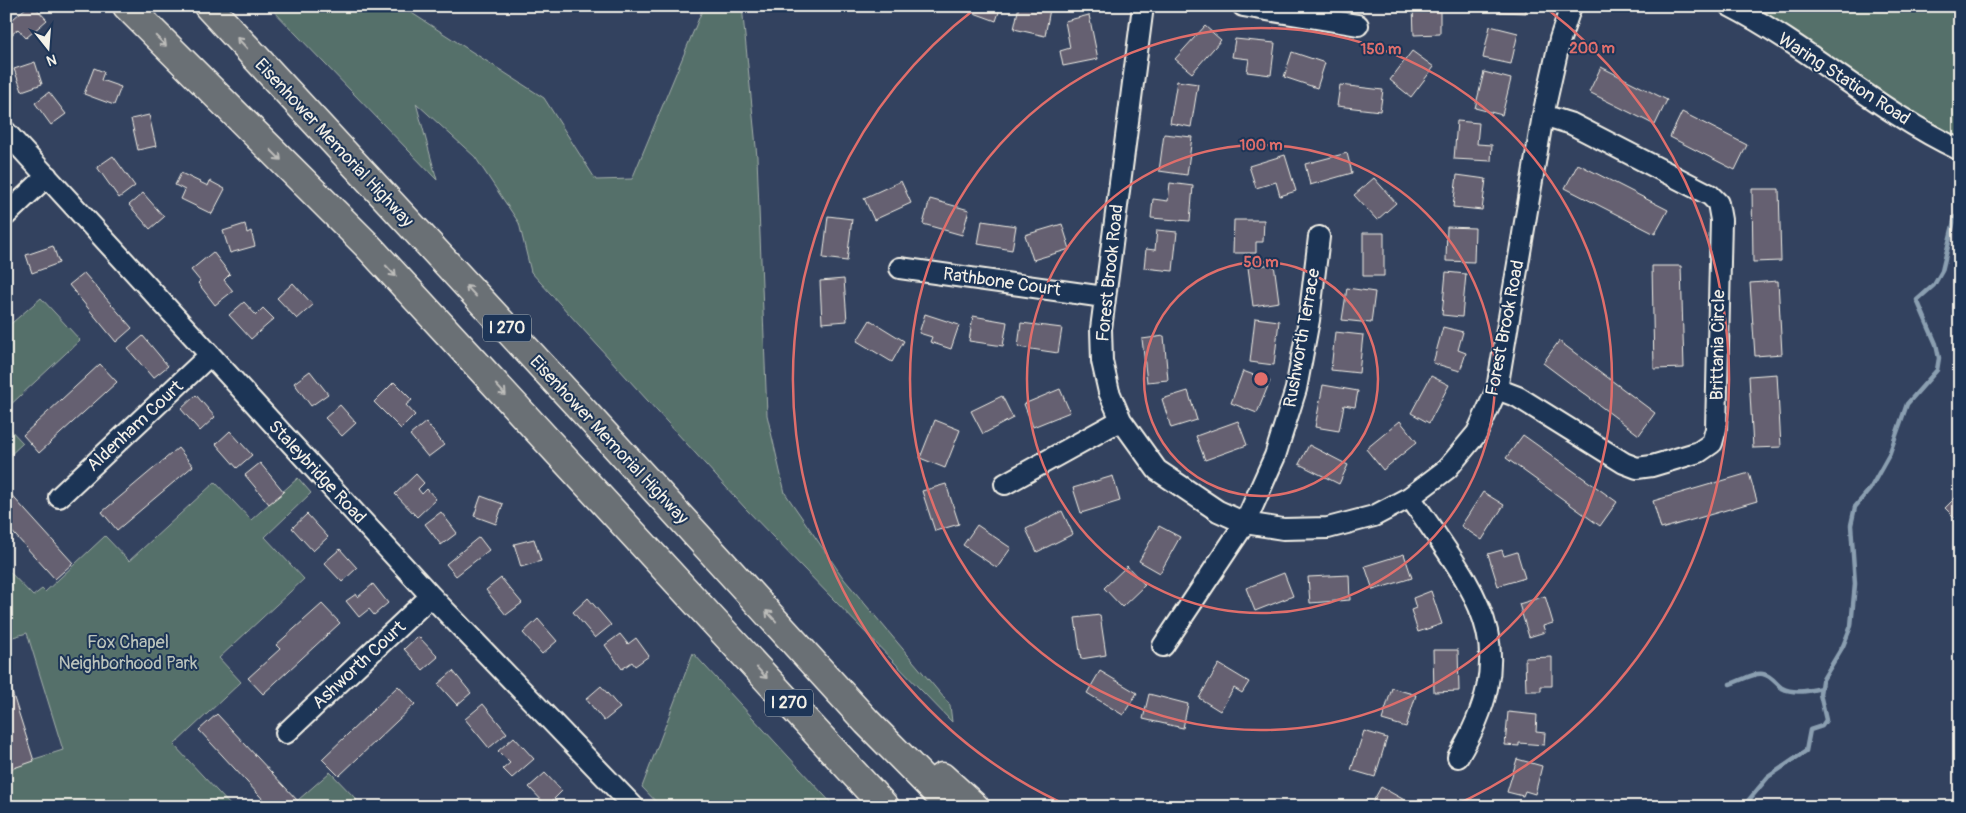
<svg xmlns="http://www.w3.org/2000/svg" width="1966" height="813" viewBox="0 0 1966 813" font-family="Pangolin,sans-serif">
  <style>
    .green { fill: #556f6b; stroke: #a4b0aa }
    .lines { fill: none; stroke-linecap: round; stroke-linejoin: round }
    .stream { stroke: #8b9fb1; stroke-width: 4.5 }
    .building { fill: #656171; stroke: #f4f1e8 }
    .minor-casing { stroke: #f4f1e8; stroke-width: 24 }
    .highway-casing { stroke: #f4f1e8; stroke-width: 31 }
    .minor { stroke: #1d3557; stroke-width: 20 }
    .highway { stroke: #6b6f75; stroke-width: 28 }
    .oneway { stroke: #bdbdba }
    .ring { fill: none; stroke: #e06e6b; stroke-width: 2.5 }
    .labels { text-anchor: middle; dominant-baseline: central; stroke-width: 4; stroke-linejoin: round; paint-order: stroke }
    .shield { fill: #1d3557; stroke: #b4b9bc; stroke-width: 1 }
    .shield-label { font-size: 16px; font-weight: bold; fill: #f4f1e8 }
    .street-label { font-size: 18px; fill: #f4f1e8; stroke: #1d3557 }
    .park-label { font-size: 18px; fill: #bcc4bc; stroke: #1d3557 }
    .centre { fill: #e06e6b; stroke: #1d3557; stroke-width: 2.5 }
    .ring-label { font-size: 15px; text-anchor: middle; font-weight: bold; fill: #e06e6b; stroke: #1d3557; stroke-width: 4; stroke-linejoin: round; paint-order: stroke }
  </style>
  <rect width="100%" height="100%" fill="#33425f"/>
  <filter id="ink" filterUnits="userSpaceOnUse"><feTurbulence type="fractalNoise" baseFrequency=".02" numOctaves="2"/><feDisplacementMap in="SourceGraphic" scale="10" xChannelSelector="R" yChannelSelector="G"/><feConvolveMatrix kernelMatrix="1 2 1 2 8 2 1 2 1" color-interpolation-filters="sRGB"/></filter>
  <g filter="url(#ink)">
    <path class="green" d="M269,6h136l2,4 137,88 52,82 36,-1 72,-173h38l15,151 10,258 18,78 59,86 106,126 2,17 -207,-214 -214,-236 -12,-49 -44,-66 -59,-54 21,77z
      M1747,6h213v132l-25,-12z
      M41,298l39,42 -74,69v-81z
      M6,425l17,18 -17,16z
      M298,478l13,15 -46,44 39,42 -85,79 22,24 -67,63 58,62h-226v-39l57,-18 -36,-117 -21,6v-71l27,28 9,-7 3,3 60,-56 24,25 86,-79 36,38z
      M693,653l142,154h-174l-19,-20z
      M330,772l27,28 -8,7h-59z"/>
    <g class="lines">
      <path class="stream" d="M1730,684c10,-3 25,-12 33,-10 9,2 13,10 19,14 11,6 28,3 39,0
        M1743,807l25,-30 38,-26 4,-21 12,-4 4,-6 -6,-26 2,-13 21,-35 8,-20 4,-42 -4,-59 4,-18 15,-18 19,-34 18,-51 30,-34 2,-12 -3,-14 -19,-44 17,-15 8,-14 13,-54"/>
    </g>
    <path class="building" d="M28,6h6l13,14 -21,18 -8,-9 -10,9 -2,-13z
      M955,6h46l-5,15z
      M1019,6l31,3 -5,27 -31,-7z
      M1413,6h27v28l-26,1z
      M1500,6h26v7l-26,-1z
      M1089,15l9,44 -35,7 -3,-15 10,-3 -5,-27z
      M1205,26l16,14 -29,33 -17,-14z
      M1490,26l28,7 -7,31 -28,-6z
      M1235,39l40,4 -4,32 -24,-3 2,-13 -17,-2z
      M1412,51l22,16 -23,30 -21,-17z
      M1292,52l33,11 -8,25 -33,-11z
      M35,62l7,22 -20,7 -8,-22z
      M1601,67l66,33 -12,25 -66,-33z
      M94,68l10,4 -3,8 20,7 -7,18 -30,-11z
      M1484,72l27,7 -9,36 -27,-7z
      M1177,81l21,3 -7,43 -21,-4z
      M1340,85l43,5 -3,21 -43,-5z
      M49,92l17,22 -15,11 -16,-22z
      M1682,112l65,33 -12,25 -65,-33z
      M149,115l7,31 -18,4 -7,-31z
      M1457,121l22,2 -2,21 15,1 -1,16 -37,-2z
      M1164,134l28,3 -5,38 -28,-4z
      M1347,153l5,20 -42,12 -5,-21z
      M1285,155l11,36 -16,5 -4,-14 -20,6 -7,-22z
      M113,156l22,30 -16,12 -22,-31z
      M1578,164l90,46 -13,24 -90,-46z
      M181,173l27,13 2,-5 15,8 -13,25 -31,-15 4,-9 -10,-5z
      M1457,175l29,4 -4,31 -29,-3z
      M1374,178l22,25 -19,17 -23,-25z
      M901,181l10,22 -37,17 -10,-22z
      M1170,183l23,3 -3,35 -39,-3 2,-19 15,2z
      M1752,189h27l2,72 -28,1z
      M143,193l21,24 -14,12 -21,-24z
      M930,199l39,11 -7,25 -39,-11z
      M828,216l24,3 -5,42 -24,-3z
      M1234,220h30l-1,22h-7v11h-23z
      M982,221l34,5 -4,24 -34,-6z
      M245,224l2,9 4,-2 4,15 -25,7 -7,-22z
      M1062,224l8,25 -37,11 -8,-25z
      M1447,227l28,1 -1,34 -28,-1z
      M1157,230l20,2 -4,39 -29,-3 2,-19 9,1z
      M1363,233h21v43h-21z
      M53,246l6,17 -27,10 -6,-18z
      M213,252l17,22 -6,6 9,11 -18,14 -17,-22 2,-2 -9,-11z
      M1274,264l5,38 -26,4 -5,-39z
      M1652,266h29l3,102 -30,1z
      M1446,272l20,2 -4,43 -20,-2z
      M84,273l48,55 -16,14 -47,-57z
      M844,279l3,42 -25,2 -2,-42z
      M1778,281l4,73 -27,2 -5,-73z
      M293,283l20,22 -16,14 -20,-21z
      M1347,288l28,4 -4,31 -29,-3z
      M244,302l12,13 7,-7 11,11 -23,20 -22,-24z
      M925,314l34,11 -8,24 -21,-7 2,-5 -13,-4z
      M973,316l34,6 -4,24 -34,-5z
      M1255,318l24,3 -5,44 -24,-3z
      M870,320l34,21 -12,21 -35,-21z
      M1021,323l41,5 -4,25 -40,-6z
      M1443,327l20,5 -5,18 8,3 -6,18 -27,-8z
      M1335,332l28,3 -4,38 -28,-3z
      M143,336l25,30 -15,12 -25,-29z
      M1164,336l4,44 -21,2 -5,-43z
      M1559,341l96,72 -16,22 -96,-72z
      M100,364l17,18 -78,71 -16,-18z
      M310,371l18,23 -17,12 -17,-23z
      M1243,371l27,10 -13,32 -26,-10z
      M1777,374l4,73 -28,1 -4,-72z
      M1431,376l18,9 -20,38 -18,-10z
      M394,382l18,18 -6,5 9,10 -14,14 -27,-27z
      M1323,385l35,6 -3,16 -11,-2 -5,26 -24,-4z
      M1060,389l10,23 -37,15 -9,-23z
      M1188,391l9,29 -26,8 -9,-29z
      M196,395l19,22 -15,14 -19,-22z
      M1002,396l11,22 -30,16 -12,-23z
      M340,405l16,18 -14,13 -17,-18z
      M935,420l25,10 -15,38 -25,-10z
      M1238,421l9,24 -42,15 -9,-24z
      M1400,421l17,21 -34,28 -17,-21z
      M426,422l18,23 -16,12 -18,-22z
      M230,431l22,24 -15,13 -21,-24z
      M1523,435l94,67 -17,24 -94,-68z
      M1309,445l39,20 -9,19 -40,-20z
      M178,448l15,18 -76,64 -15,-18z
      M1960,450v27l-5,-1z
      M260,463l24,29 -15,12 -24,-29z
      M1749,473l8,28 -96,28 -8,-28z
      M416,474l8,9 -6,6 4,5 5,-5 9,10 -19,18 -22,-23z
      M1113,476l7,25 -39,12 -8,-25z
      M946,484l13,40 -24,7 -13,-40z
      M6,489l67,74 -18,16 -49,-54z
      M1483,492l21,13 -22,35 -21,-14z
      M1960,493v30l-15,-15z
      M481,496l22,8 -7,20 -22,-8z
      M1062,511l11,23 -36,18 -11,-23z
      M441,512l16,21 -16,12 -16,-21z
      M307,514l21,23 -15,14 -21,-23z
      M977,525l34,23 -14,20 -34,-23z
      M1159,526l21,11 -20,36 -21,-12z
      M479,537l10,13 -33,26 -10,-12z
      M534,539l7,22 -20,6 -7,-23z
      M340,549l17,19 -15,14 -18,-19z
      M1502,550l2,6 13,-4 8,26 -27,8 -10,-32z
      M1404,554l8,24 -39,12 -8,-24z
      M1127,566l18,19 -23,22 -18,-19z
      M1284,573l9,23 -38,15 -9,-23z
      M1349,575l1,25 -40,3 -2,-26z
      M501,578l21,25 -16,12 -20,-25z
      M373,584l15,19 -14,12 -5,-6 -10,8 -13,-16 10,-7 2,3z
      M1431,591l11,33 -24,8 -7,-22 5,-2 -3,-10z
      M1545,596l8,27 -10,3 2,6 -16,5 -10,-33z
      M588,598l23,27 -16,13 -22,-26z
      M322,604l18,19 -77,71 -15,-16 32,-29 -4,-4z
      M1100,615l6,40 -25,4 -6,-41z
      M538,619l19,22 -15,13 -19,-21z
      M620,634l8,10 8,-6 13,18 -14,10 -3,-4 -10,7 -17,-24z
      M418,636l20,21 -15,13 -19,-21z
      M1433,650h25l1,41 -25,1z
      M1552,657v29h-11v5h-15l-1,-33z
      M1219,664l30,18 -7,11 -8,-5 -14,23 -21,-13z
      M453,671l18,22 -14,12 -19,-21z
      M1100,671l37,22 -14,22 -36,-22z
      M6,673l28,88 -23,8 -5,-15z
      M398,686l17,18 -76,72 -17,-17z
      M601,686l19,22 -16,13 -18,-22z
      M1392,688l24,7 -10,32 -24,-7z
      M1149,694l39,10 -5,24 -40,-9z
      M483,704l24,29 -18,15 -24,-29z
      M1508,712l29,3 -1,17 9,1 -1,12 -25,-2v3l-14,-1z
      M217,714l81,87 -6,6h-22l-71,-77z
      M1364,731l23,7 -12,39 -24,-7z
      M514,737l20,22 -22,19 -9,-9 7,-6 -12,-12z
      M1517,759l25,7 -7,28 -10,-3 -2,5 -16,-4z
      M545,773l17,18 -15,15 -18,-19z
      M1381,787l36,20h-47z"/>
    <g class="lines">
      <defs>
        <path id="minor" d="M1143,6l-42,323 1,32 7,31 12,28 36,50 61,41 27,12 38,6 45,-1 46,-12 36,-19 37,-28 30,-36 20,-44 46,-274 17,-76 11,-33
          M1243,6l115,19
          M1730,6c80,41 147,105 230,144
          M6,132l425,464 203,211
          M6,215l41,-39
          M900,268l204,29
          M1497,389l21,8 106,66 13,5 15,-2 47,-14 13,-9 4,-14 5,-209 -3,-17 -8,-8 -138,-71 -29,-9
          M1005,484l116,-64
          M59,497l151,-142
          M1410,497c65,96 116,145 48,260
          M1163,646l82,-123 30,-67 21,-67 13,-69 10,-83
          M286,733l145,-137"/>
        <path id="highway" d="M127,6l239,238 519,563
          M208,6l380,410 279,306 84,85
          M942,777l33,30"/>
      </defs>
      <use href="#minor" class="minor-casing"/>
      <use href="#highway" class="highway-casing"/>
      <use href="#minor" class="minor"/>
      <use href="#highway" class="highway"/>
    </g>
    <defs><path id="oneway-shaft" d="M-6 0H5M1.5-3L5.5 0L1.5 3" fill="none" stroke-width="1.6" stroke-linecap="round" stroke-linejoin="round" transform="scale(1.25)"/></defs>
    <g class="oneway">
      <use href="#oneway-shaft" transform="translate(161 41) rotate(45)"/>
      <use href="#oneway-shaft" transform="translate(242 43) rotate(-133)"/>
      <use href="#oneway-shaft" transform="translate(276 155) rotate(45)"/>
      <use href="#oneway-shaft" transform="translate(391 271) rotate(47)"/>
      <use href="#oneway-shaft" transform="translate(471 291) rotate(-133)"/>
      <use href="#oneway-shaft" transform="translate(501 390) rotate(47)"/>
      <use href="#oneway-shaft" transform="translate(771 616) rotate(-133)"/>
      <use href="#oneway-shaft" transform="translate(762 673) rotate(47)"/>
    </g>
  </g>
  <g class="ring">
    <circle cx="1261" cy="379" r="117"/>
    <circle cx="1261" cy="379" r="234"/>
    <circle cx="1261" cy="379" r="351"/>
    <path d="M1071 807A468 468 0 0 1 976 8M1546 8A468 468 0 0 1 1451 807"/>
  </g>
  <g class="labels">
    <g class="shield">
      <rect x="483" y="314.5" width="48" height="27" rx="4"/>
      <rect x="765" y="689.5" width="48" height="27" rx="4"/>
    </g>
    <g class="shield-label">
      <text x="507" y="328">I 270</text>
      <text x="789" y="703">I 270</text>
    </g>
    <g class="street-label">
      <text transform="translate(1844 79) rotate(33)">Waring Station Road</text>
      <text transform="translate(334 143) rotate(47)">Eisenhower Memorial Highway</text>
      <text transform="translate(1110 273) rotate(-84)">Forest Brook Road</text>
      <text transform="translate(1002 282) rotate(8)">Rathbone Court</text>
      <text transform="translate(1505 328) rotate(-79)">Forest Brook Road</text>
      <text transform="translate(1302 338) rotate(-80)">Rushworth Terrace</text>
      <text transform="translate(1718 345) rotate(-89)">Brittania Circle</text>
      <text transform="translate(135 426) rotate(-43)">Aldenham Court</text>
      <text transform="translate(609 440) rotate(47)">Eisenhower Memorial Highway</text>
      <text transform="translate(317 472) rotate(47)">Staleybridge Road</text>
      <text transform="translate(359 665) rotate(-43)">Ashworth Court</text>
    </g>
    <g class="park-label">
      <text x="128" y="642">Fox Chapel<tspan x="128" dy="21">Neighborhood Park</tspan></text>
    </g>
  </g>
  <circle cx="1261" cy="379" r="8" class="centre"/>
  <g class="ring-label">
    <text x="1592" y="53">200 m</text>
    <text x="1381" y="54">150 m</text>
    <text x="1261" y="150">100 m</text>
    <text x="1261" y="267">50 m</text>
  </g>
  <rect width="1966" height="813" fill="none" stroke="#1d3557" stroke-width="25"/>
  <rect x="12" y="12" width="1941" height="788" fill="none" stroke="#f4f1e8" stroke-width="2" filter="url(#ink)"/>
  <g transform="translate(48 48) rotate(163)" stroke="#1d3557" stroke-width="4" paint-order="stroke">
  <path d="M0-4L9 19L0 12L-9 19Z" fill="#f4f1e8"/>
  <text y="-8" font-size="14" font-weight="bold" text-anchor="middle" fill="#f4f1e8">N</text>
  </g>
</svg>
